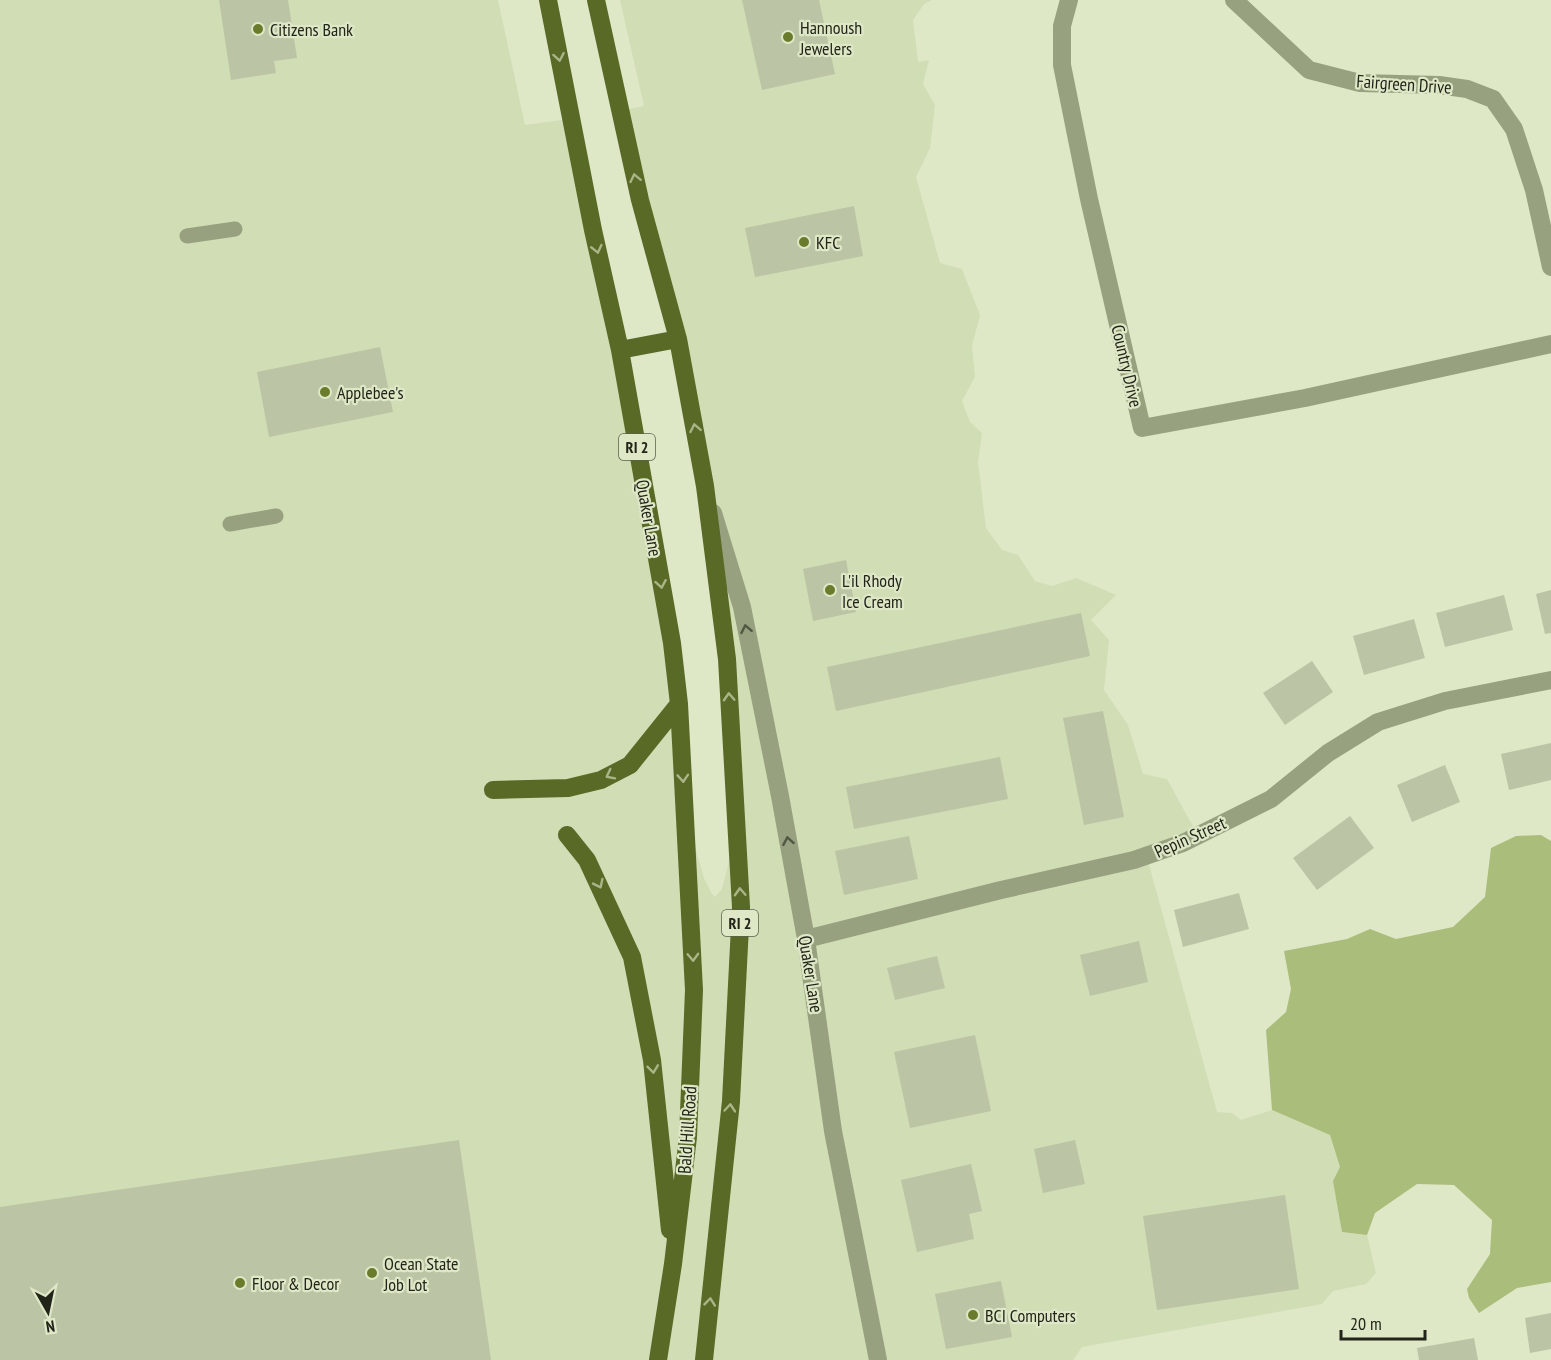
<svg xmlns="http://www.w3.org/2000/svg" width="1551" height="1360" viewBox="0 0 1551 1360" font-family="'PT Sans Narrow',sans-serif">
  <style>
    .built { fill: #d1ddb4 }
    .green { fill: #abbd7b }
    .building { fill: #bbc4a4 }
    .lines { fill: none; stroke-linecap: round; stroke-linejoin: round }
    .lane { stroke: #97a17f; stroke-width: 15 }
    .street { stroke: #97a17f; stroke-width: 18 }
    .primary { stroke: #596926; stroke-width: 18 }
    .oneway { stroke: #a9b587 }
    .oneway2 { stroke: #505742 }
    .poi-dot { fill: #6a7c2c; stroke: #dee8c7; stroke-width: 2 }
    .labels { text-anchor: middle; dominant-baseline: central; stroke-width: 4.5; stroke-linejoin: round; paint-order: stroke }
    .shield { fill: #dee8c7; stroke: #5a604d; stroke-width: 1.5 }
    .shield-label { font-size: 16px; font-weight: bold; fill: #212519 }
    .poi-label { font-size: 18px; fill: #212519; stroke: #dee8c7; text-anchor: start }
    .street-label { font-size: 18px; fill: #212519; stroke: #dee8c7 }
  </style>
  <rect width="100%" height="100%" fill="#dee8c7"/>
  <path class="built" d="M0,0h498l27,125 44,-6 86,443 39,281 10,35 8,16 3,3 7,-8 16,-62 -34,-295 -9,-50 -2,-49 -73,-322 24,-5 -24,-106h312l-8,4 -11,16 5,42 11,-2 -6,24 12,21 -5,43 -14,29 24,86 22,6 18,46 -8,31 3,31 -13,24 8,21 12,11 -4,29 8,66 16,22 16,5 17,26 17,5 24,-8 40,17 -25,25 18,20 -5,50 24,35 15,49 24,5 29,53 -48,29 69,251 15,1 9,7 31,-10 58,25 10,32 2,65 25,3 9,38 -10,11 -33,7 -11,13 -240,43 -9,13h-1073z"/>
  <path class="green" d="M1541,835l10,6v441l-34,6 -38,25 -10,-15 -2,-9 23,-35 2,-34 -38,-35 -37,-1 -42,29 -8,22 -25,-3 -9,-51 7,-14 -10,-32 -58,-25 -6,-80 20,-18 5,-23 -7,-38 63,-12 23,-10 26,10 57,-12 32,-30 6,-49 25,-12z"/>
  <path class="building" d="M219,0h69l9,58 -23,3 2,12 -45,7z
    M742,0h77l16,74 -73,16z
    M854,206l9,50 -108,21 -10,-49z
    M380,347l13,65 -124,25 -12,-65z
    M846,560l10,52 -43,9 -10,-52z
    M1551,590v43l-6,1 -9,-40z
    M1504,595l9,35 -68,17 -9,-34z
    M1081,613l9,43 -254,55 -9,-44z
    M1414,619l11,39 -61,17 -11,-39z
    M1312,661l21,31 -48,33 -22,-32z
    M1103,711l21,106 -40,8 -21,-107z
    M1551,743v37l-42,10 -8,-36z
    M1000,757l8,42 -154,30 -8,-42z
    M1445,765l15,37 -48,20 -15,-37z
    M1350,816l24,32 -57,42 -24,-32z
    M909,836l9,43 -74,16 -9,-44z
    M1239,893l10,36 -66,18 -9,-37z
    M1139,941l9,41 -58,14 -10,-41z
    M937,956l8,32 -50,12 -8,-32z
    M975,1035l16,76 -81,17 -16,-76z
    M459,1140l32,220h-491v-153z
    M1075,1140l10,44 -42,9 -9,-44z
    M971,1164l11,47 -13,3 5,25 -57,13 -16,-72z
    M1285,1195l14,94 -142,21 -14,-94z
    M1001,1281l11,56 -66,12 -11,-55z
    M1551,1313v36l-21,4 -5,-35z
    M1474,1338l4,22h-59l-2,-12z"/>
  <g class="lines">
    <path class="lane" d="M187,236l48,-7
      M230,524l46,-8"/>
    <path class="street" d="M1069,0l-7,26v39l27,134 53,229 163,-30 246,-54
      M1234,0l75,70 51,13 79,2 28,4 26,10 21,30 20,61 17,77
      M713,513l29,94 38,189 26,143 27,192 45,229
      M806,939l195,-49 133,-30 49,-17 88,-44 57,-46 50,-31 67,-21 106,-21"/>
    <path class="primary" d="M548,0l45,230 27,120 52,293 7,61 15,286 -6,147 -15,127 -15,96
      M596,0l44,200 38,139 27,147 22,173 14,248 -10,194 -27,259
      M620,350l58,-11
      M493,790l75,-2 33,-8 29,-15 49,-61
      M567,835l20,25 45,97 20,103 18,170"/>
  </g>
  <defs><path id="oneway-chevron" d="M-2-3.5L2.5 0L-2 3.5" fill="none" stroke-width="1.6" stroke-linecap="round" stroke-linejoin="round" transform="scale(1.5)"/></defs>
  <g class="oneway">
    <use href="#oneway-chevron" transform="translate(559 57) rotate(80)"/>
    <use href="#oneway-chevron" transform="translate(635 178) rotate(-102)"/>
    <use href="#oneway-chevron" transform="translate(597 249) rotate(77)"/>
    <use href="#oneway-chevron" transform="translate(695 428) rotate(-101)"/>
    <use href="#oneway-chevron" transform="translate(661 584) rotate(80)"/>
    <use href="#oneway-chevron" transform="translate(729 697) rotate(-93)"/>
    <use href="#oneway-chevron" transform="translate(610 775) rotate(153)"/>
    <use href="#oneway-chevron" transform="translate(683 778) rotate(86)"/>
    <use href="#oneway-chevron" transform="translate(599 884) rotate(64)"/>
    <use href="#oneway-chevron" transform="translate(740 892) rotate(-93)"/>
    <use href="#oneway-chevron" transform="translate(693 957) rotate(88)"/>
    <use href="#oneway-chevron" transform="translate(653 1069) rotate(83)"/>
    <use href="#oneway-chevron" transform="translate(730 1108) rotate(-85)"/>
    <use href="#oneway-chevron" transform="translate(710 1302) rotate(-84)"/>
  </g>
  <g class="oneway2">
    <use href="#oneway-chevron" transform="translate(746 629) rotate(-101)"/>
    <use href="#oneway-chevron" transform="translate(788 841) rotate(-100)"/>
  </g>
  <g class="poi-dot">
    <circle cx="258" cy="29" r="6"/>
    <circle cx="788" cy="37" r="6"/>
    <circle cx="804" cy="242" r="6"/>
    <circle cx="325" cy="392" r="6"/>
    <circle cx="830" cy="590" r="6"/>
    <circle cx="372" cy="1273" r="6"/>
    <circle cx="240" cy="1283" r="6"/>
    <circle cx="973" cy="1315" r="6"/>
  </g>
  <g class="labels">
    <g class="shield">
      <rect x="619" y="434" width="36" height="26" rx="4.5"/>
      <rect x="722" y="910" width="36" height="26" rx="4.5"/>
    </g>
    <g class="shield-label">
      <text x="637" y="447">RI 2</text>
      <text x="740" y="923">RI 2</text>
    </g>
    <g class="poi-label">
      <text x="800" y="27">Hannoush<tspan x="800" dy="21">Jewelers</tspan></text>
      <text x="270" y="29">Citizens Bank</text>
      <text x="816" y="242">KFC</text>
      <text x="337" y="392">Applebee's</text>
      <text x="842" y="580">L'il Rhody<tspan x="842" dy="21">Ice Cream</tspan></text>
      <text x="384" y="1263">Ocean State<tspan x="384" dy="21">Job Lot</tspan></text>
      <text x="252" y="1283">Floor &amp; Decor</text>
      <text x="985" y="1315">BCI Computers</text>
    </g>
    <g class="street-label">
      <text transform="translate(1404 84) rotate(4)">Fairgreen Drive</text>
      <text transform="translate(1127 366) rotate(77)">Country Drive</text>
      <text transform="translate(649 518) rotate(80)">Quaker Lane</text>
      <text transform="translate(1190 837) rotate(-24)">Pepin Street</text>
      <text transform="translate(811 974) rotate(81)">Quaker Lane</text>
      <text transform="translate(687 1130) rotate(-86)">Bald Hill Road</text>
    </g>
  </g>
  <g transform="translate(48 1312) rotate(171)" stroke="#dee8c7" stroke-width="4.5" paint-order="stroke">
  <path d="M0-4.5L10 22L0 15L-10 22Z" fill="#212519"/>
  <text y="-9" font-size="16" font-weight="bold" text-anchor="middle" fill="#212519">N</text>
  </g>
  <path d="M1341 1330v9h84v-9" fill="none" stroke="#212519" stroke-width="3"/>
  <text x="1350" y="1330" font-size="18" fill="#212519" stroke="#dee8c7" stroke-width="4.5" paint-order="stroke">20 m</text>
</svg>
